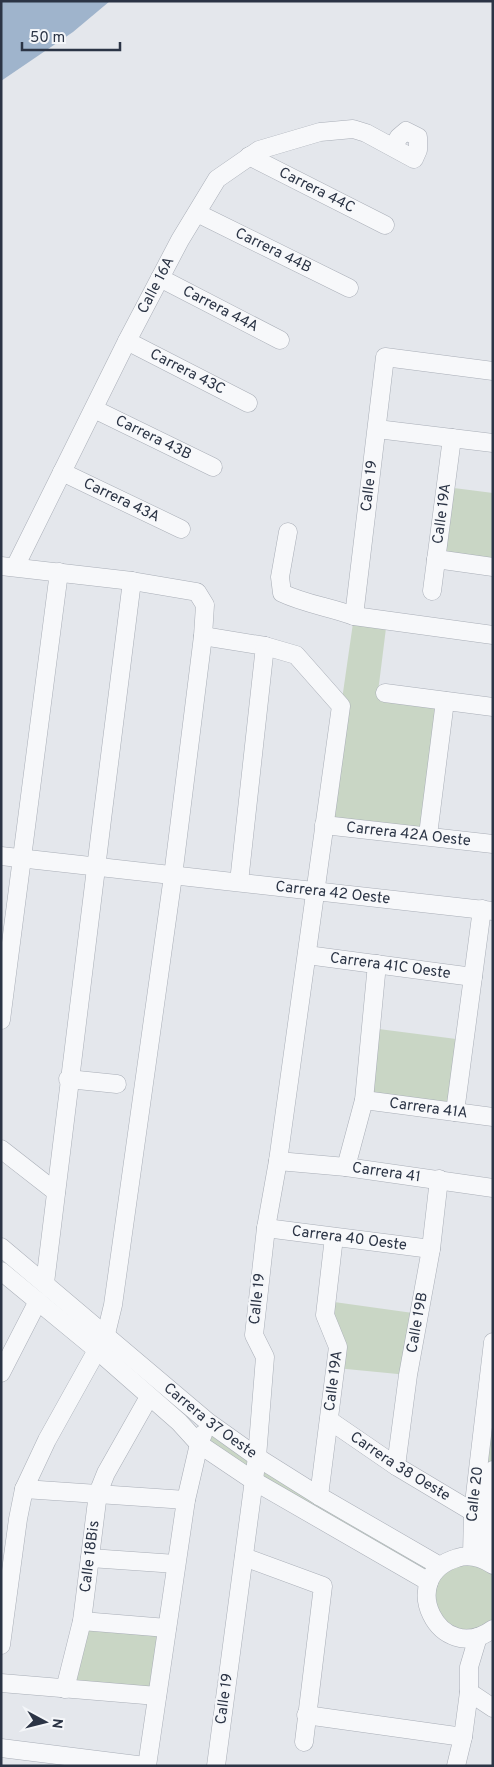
<svg xmlns="http://www.w3.org/2000/svg" width="494" height="1767" viewBox="0 0 494 1767" font-family="Overpass,sans-serif">
  <style>
    .green { fill: #c9d6c5 }
    .water { fill: #9fb4cc }
    .lines { fill: none; stroke-linecap: round; stroke-linejoin: round }
    .minor-casing { stroke: #a9aeb7; stroke-width: 19 }
    .minor { stroke: #f7f8fa; stroke-width: 18 }
    .labels { text-anchor: middle; dominant-baseline: central; stroke-width: 4.5; stroke-linejoin: round; paint-order: stroke }
    .street-label { font-size: 15px; fill: #2b3445; stroke: #f4f6f9 }
  </style>
  <rect width="100%" height="100%" fill="#e4e7ec"/>
  <path class="green" d="M446,487l47,6v74l-57,-8z
    M354,616l33,4 -9,72 67,9 -17,134 -104,-10z
    M371,1028l93,12 -9,72 -91,-12z
    M327,1301l93,13 -12,61 -72,-7z
    M493,1342v287l-50,2 -14,-49 -230,-138 9,-22 232,144 32,-10z
    M82,1621l85,7 -10,68 -92,-7z"/>
  <path class="water" d="M1,1h109l-37,31 -72,49z"/>
  <g class="lines">
    <defs>
      <g id="minor">
        <path id="s1" d="M249,156l136,69"/>
        <path id="s2" d="M197,213l152,75"/>
        <path id="s3" d="M160,278l120,62"/>
        <path id="s4" d="M127,341l121,62"/>
        <path id="s5" d="M94,409l119,58"/>
        <path d="M377,429l116,14"/>
        <path id="s6" d="M62,472l119,57"/>
        <path d="M288,532l-8,45 2,16c23,11 48,14 72,23l139,19"/>
        <path d="M436,559l57,8"/>
        <path d="M1,566l131,15 65,11 8,13 -2,31 -30,240 -60,429 -7,29 -59,106 -23,49 -6,30 -17,126"/>
        <path id="s7" d="M15,567l112,-226 53,-101 37,-61 42,-29 61,-18 33,-3 13,4 48,26 4,-9v-13l-12,-6 -7,6 -6,10"/>
        <path id="s8" d="M432,591l20,-153"/>
        <path id="s9" d="M354,616l31,-259 108,14"/>
        <path d="M203,636l62,10 31,9 45,51 -63,455 -12,67 -12,107 11,22 -8,100 -41,309"/>
        <path d="M385,693l108,14"/>
        <path id="s10" d="M324,825l169,19"/>
        <path d="M428,835l17,-134"/>
        <path id="s11" d="M1,856l492,55"/>
        <path d="M239,882l26,-236"/>
        <path id="s12" d="M307,955l166,22"/>
        <path d="M1,1020l58,-448"/>
        <path d="M68,1079l49,5"/>
        <path id="s13" d="M364,1100l129,17"/>
        <path d="M455,1112l27,-203"/>
        <path d="M1,1149l55,43"/>
        <path id="s14" d="M278,1161l68,6 147,21"/>
        <path d="M346,1167l18,-67 13,-136"/>
        <path id="s15" d="M266,1228l165,21"/>
        <path id="s16" d="M1,1247l207,175 49,35 62,39 121,70"/>
        <path d="M1,1271l96,79 82,72 20,22 55,37 175,101"/>
        <path d="M45,1283c27,-234 58,-468 87,-702"/>
        <path d="M1,1373l37,-72"/>
        <path id="s17" d="M329,1420l67,46 77,46"/>
        <path id="s18" d="M396,1466l12,-91 23,-126 8,-70"/>
        <path d="M24,1489l162,11"/>
        <path id="s19" d="M319,1496l19,-149 -13,-32 9,-78"/>
        <path id="s20" d="M472,1556l1,-44 20,-170"/>
        <path d="M244,1557l79,29 -19,156"/>
        <path d="M90,1558l86,6"/>
        <path d="M486,1560l7,-90"/>
        <path d="M493,1565c-11,-7 -24,-11 -36,-7 -62,18 -18,110 36,71"/>
        <path d="M82,1621l85,7"/>
        <path d="M1,1683l156,13"/>
        <path id="s21" d="M65,1689l17,-68 16,-128 8,-20 43,-76"/>
        <path d="M469,1692l24,16"/>
        <path d="M306,1715l157,22"/>
        <path d="M1,1748l144,18"/>
        <path d="M147,1766l39,-266 13,-56 4,-10"/>
        <path d="M456,1766l7,-29 6,-45v-25l9,-30"/>
      </g>
    </defs>
    <use href="#minor" class="minor-casing"/>
    <use href="#minor" class="minor"/>
  </g>
  <g class="labels">
    <g class="street-label">
      <text stroke="none"><textPath href="#s1" startOffset="76">Carrera 44C</textPath></text>
      <text stroke="none"><textPath href="#s2" startOffset="85">Carrera 44B</textPath></text>
      <text stroke="none"><textPath href="#s7" startOffset="315">Calle 16A</textPath></text>
      <text stroke="none"><textPath href="#s3" startOffset="68">Carrera 44A</textPath></text>
      <text stroke="none"><textPath href="#s4" startOffset="68">Carrera 43C</textPath></text>
      <text stroke="none"><textPath href="#s5" startOffset="66">Carrera 43B</textPath></text>
      <text stroke="none"><textPath href="#s9" startOffset="131">Calle 19</textPath></text>
      <text stroke="none"><textPath href="#s6" startOffset="66">Carrera 43A</textPath></text>
      <text stroke="none"><textPath href="#s8" startOffset="78">Calle 19A</textPath></text>
      <text stroke="none"><textPath href="#s10" startOffset="85">Carrera 42A Oeste</textPath></text>
      <text stroke="none"><textPath href="#s11" startOffset="334">Carrera 42 Oeste</textPath></text>
      <text stroke="none"><textPath href="#s12" startOffset="84">Carrera 41C Oeste</textPath></text>
      <text stroke="none"><textPath href="#s13" startOffset="65">Carrera 41A</textPath></text>
      <text stroke="none"><textPath href="#s14" startOffset="109">Carrera 41</textPath></text>
      <text stroke="none"><textPath href="#s15" startOffset="84">Carrera 40 Oeste</textPath></text>
      <text transform="translate(258 1299) rotate(-84)">Calle 19</text>
      <text stroke="none"><textPath href="#s18" startOffset="145">Calle 19B</textPath></text>
      <text stroke="none"><textPath href="#s19" startOffset="116">Calle 19A</textPath></text>
      <text stroke="none"><textPath href="#s16" startOffset="272">Carrera 37 Oeste</textPath></text>
      <text stroke="none"><textPath href="#s17" startOffset="85">Carrera 38 Oeste</textPath></text>
      <text stroke="none"><textPath href="#s20" startOffset="62">Calle 20</textPath></text>
      <text stroke="none"><textPath href="#s21" startOffset="135">Calle 18Bis</textPath></text>
      <text transform="translate(225 1699) rotate(-82)">Calle 19</text>
    </g>
  </g>
  <rect width="494" height="1767" fill="none" stroke="#2b3445" stroke-width="5"/>
  <g transform="translate(45 1722) rotate(97)" stroke="#f4f6f9" stroke-width="4" paint-order="stroke">
  <path d="M0-4L9 19L0 12L-9 19Z" fill="#2b3445"/>
  <text y="-8" font-size="14" font-weight="bold" text-anchor="middle" fill="#2b3445">N</text>
  </g>
  <path d="M22 42v8h98v-8" fill="none" stroke="#2b3445" stroke-width="2.5"/>
  <text x="30" y="42" font-size="15" fill="#2b3445" stroke="#f4f6f9" stroke-width="4" paint-order="stroke">50 m</text>
</svg>
